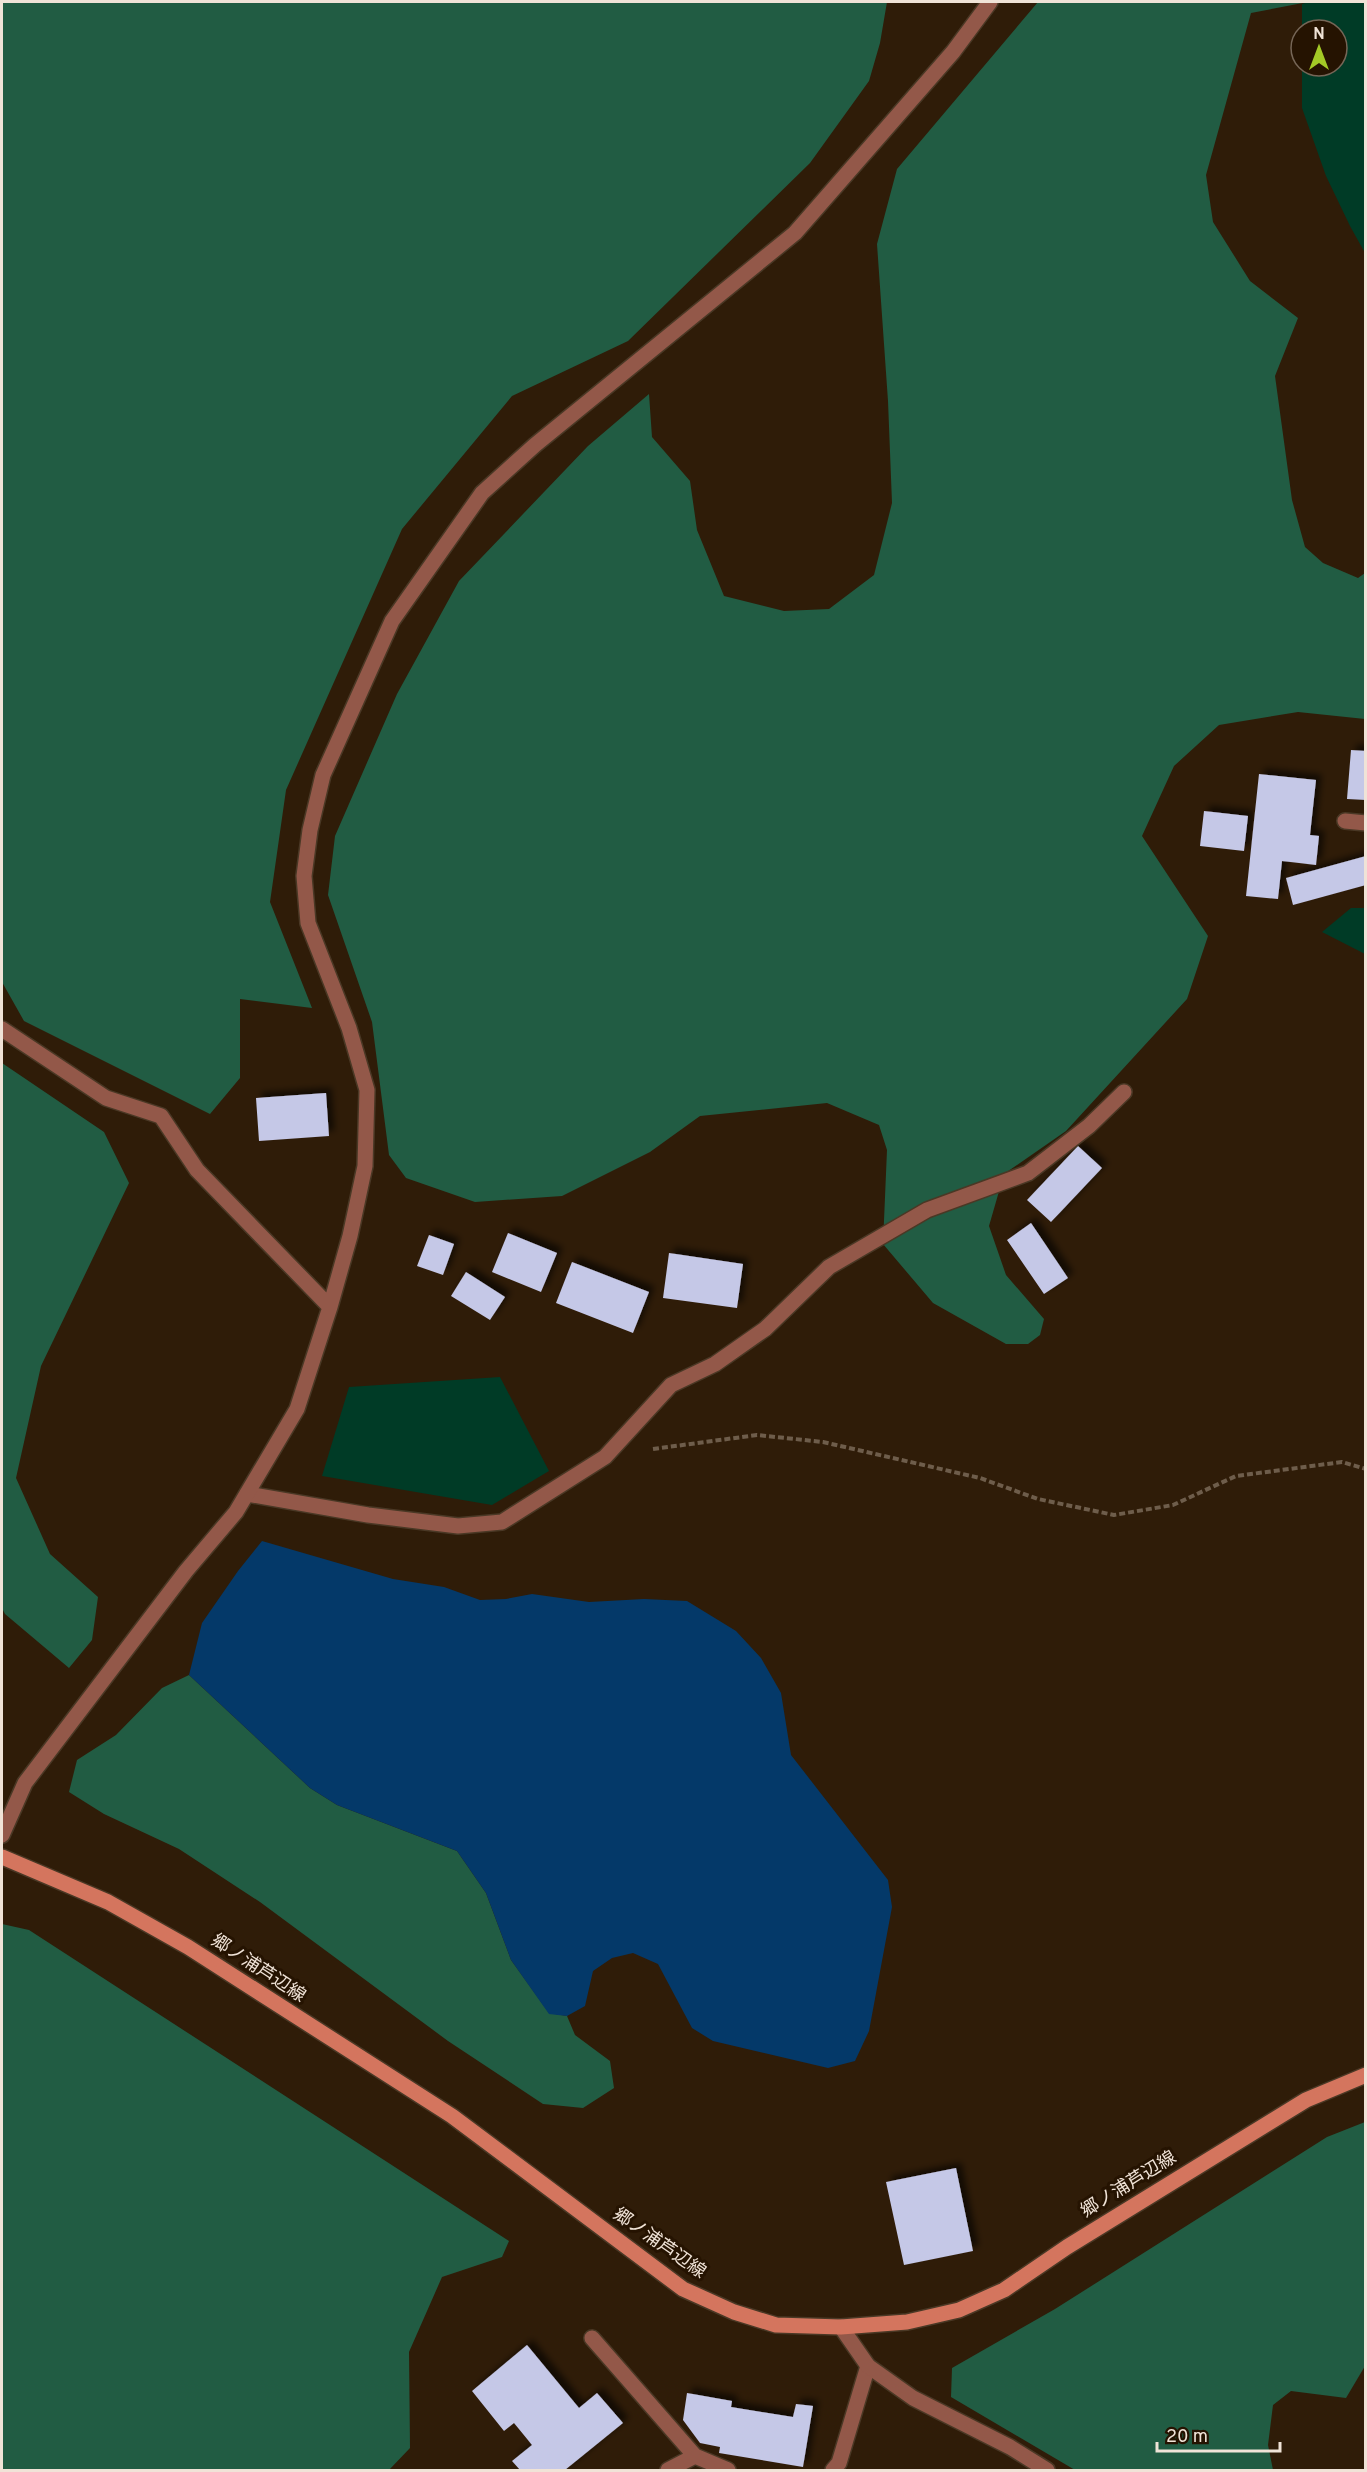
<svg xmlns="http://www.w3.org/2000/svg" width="1367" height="2472" viewBox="0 0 1367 2472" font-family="Overpass,'Noto Sans JP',sans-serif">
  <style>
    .green { fill: #003b26 }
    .forest { fill: #215c43 }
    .water { fill: #043969 }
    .building { fill: #c5c8e7; filter: url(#shadow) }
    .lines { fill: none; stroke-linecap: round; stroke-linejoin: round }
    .lane-casing { stroke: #4a3825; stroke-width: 18 }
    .street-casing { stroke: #4a3825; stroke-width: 18 }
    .secondary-casing { stroke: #4a3825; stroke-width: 18 }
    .path { stroke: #6e5d4b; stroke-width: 4; stroke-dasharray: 6 3; stroke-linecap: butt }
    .lane { stroke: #935849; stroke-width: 15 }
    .street { stroke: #935849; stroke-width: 15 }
    .secondary { stroke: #d4755e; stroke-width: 15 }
    .labels { text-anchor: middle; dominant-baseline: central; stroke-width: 6; stroke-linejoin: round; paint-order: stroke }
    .street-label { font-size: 18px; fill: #f0e3d7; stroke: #251301 }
  </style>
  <defs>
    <filter id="shadow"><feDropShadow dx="5.5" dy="-5.5" stdDeviation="3" flood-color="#0009"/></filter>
  </defs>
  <rect width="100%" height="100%" fill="#2f1c08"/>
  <path class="green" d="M1308,2h57v251l-15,-27 -24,-50 -24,-68v-42h35v-36h-35v-26z
    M1351,908h14v46l-43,-22z
    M500,1377l49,94 -57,34 -170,-29 27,-89z"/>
  <path class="forest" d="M2,2h885l-7,41 -11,38 -59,82 -182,178 -116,55 -110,133 -116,261 -16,112 42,106 -72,-9v79l-30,36 -186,-93 -22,-39z
    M1038,2h270l-57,11 -45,162 7,47 37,59 48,37 -23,58 17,124 13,47 18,16 35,15 7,-5v146l-67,-7 -79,13 -45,41 -32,70 66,100 -21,63 -121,132 -62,43 -15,52 17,49 38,44 -4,16 -12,9h-22l-73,-41 -50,-59 4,-94 -8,-25 -52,-22 -127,13 -50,36 -88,44 -87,6 -69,-24 -17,-23 -17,-133 -44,-127 7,-59 62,-142 62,-113 129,-135 61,-52 3,43 38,44 7,49 27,66 60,15 45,-2 45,-34 18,-72 -4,-102 -11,-157 20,-75z
    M2,1063l102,69 25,51 -88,183 -25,112 34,76 48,43 -6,43 -23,28 -64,-54 -3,-6z
    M189,1675l121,113 27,17 120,46 29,42 25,67 38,53 18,3 8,19 35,26 4,27 -31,20 -40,-4 -95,-63 -188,-139 -81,-53 -75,-35 -35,-22 8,-32 39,-25 46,-47z
    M2,1924l27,6 480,311 -7,16 -60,20 -33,75 1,96 -21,22h-387z
    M1365,2122v244l-19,32 -55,-7 -18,14 -5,40 5,25h-198l-124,-73 1,-29 103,-59 272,-172z"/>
  <path class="water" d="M262,1541l131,38 51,8 36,13 26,-1 26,-5 57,8 55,-3 43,2 49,30 25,27 20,35 10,62 97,125 4,27 -23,124 -14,30 -27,7 -115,-27 -21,-13 -34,-64 -25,-11 -21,5 -19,13 -8,35 -18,10 -18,-2 -38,-54 -25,-67 -29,-42 -120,-46 -27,-17 -121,-113 13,-52 36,-52z"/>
  <path class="building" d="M1351,750l15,1v49l-19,-1z
    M1259,774l57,6 -6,55 9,1 -3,29 -34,-4 -4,38 -32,-3z
    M1204,811l44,5 -4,35 -44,-5z
    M1366,856v29l-73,20 -7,-27z
    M326,1093l3,43 -70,5 -3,-43z
    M1078,1146l24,22 -51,54 -24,-22z
    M1031,1223l37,55 -24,16 -37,-54z
    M508,1233l49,20 -16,39 -49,-20z
    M429,1235l25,9 -11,31 -26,-9z
    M669,1253l74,11 -6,44 -74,-10z
    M572,1262l77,30 -16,41 -77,-30z
    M466,1272l39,25 -15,23 -39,-24z
    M956,2168l17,83 -69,14 -18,-83z
    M527,2345l52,63 18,-15 26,30 -58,47h-45l-8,-9 20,-16 -18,-22 -10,8 -32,-40z
    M687,2393l45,8 -1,6 62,10 3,-13 17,2 -10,61 -84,-14 1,-6 -20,-4 -17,-23z"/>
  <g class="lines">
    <defs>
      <path id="lane" d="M1345,821l21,2
        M247,1494l121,21 90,11 44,-4 103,-65 66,-72 44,-21 50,-35 64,-62 98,-57 101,-37 61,-47 35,-34
        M592,2338l103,118 33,14
        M668,2470l27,-14
        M833,2470l6,-7 29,-97"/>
      <path id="street" d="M2,1029l104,69 55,18 36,54 133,137
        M2,1835l23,-52 161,-212 50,-59 61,-103 33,-102 20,-71 15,-70 2,-76 -18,-62 -41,-105 -4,-47 6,-46 13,-55 69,-154 90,-128 53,-48 260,-212 158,-181 37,-50
        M841,2327l27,39 45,32 97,49 37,23"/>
      <path id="secondary" d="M2,1857l106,45 80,45 264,169 231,173 51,23 42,13 65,2 66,-5 52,-12 45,-20 63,-43 239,-147 60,-25"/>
    </defs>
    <use href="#lane" class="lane-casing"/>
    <use href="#street" class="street-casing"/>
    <use href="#secondary" class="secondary-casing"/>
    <path class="path" d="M653,1449l104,-14 66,7 157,36 58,21 76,16 59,-10 63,-29 106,-14 24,7"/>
    <use href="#lane" class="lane"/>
    <use href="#street" class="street"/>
    <use href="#secondary" class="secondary"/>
  </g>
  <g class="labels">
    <g class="street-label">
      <text transform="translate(258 1969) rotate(33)">郷ノ浦芦辺線</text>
      <text transform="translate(1129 2185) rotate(-32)">郷ノ浦芦辺線</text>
      <text transform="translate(659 2244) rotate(35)">郷ノ浦芦辺線</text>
    </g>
  </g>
  <rect width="1367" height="2472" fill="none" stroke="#f0e3d7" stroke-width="6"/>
  <g transform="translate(1319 48)"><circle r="28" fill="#251301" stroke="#766657" stroke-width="1.5"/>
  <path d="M0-4.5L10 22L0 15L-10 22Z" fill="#a3c926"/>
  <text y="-9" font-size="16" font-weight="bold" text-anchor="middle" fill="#f0e3d7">N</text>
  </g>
  <path d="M1157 2442v9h123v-9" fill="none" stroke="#f0e3d7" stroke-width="3"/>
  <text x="1166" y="2442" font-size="18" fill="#f0e3d7" stroke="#251301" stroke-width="4.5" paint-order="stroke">20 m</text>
</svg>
